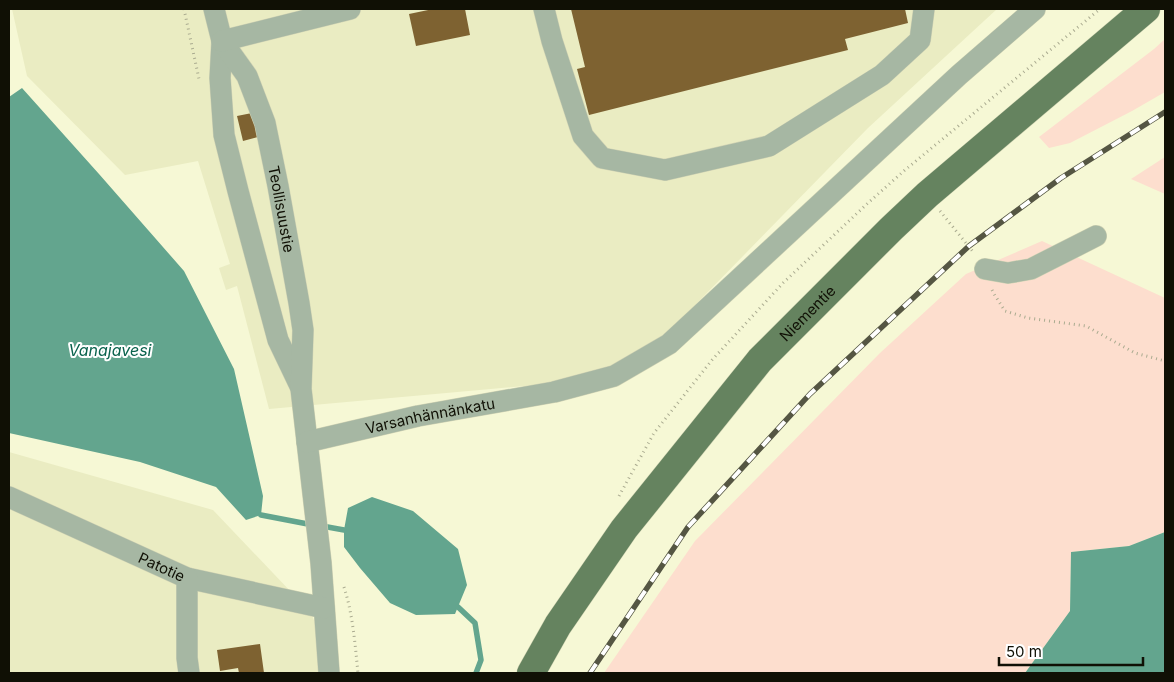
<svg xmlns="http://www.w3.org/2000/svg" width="1174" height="682" viewBox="0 0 1174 682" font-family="Inter,sans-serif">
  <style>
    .built { fill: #eaecc2 }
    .green { fill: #fddece }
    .water { fill: #63a58e }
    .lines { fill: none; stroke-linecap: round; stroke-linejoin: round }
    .stream { stroke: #63a58e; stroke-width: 5.5 }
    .building { fill: #7e6231 }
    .minor-casing { stroke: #d1d3b4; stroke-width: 22 }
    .major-casing { stroke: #d1d3b4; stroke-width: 29 }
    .path { stroke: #aaab90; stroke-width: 3; stroke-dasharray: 1 4; stroke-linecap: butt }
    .minor { stroke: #a6b7a3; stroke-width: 21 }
    .major { stroke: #65835f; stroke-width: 28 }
    .rail-casing { stroke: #555643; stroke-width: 5.5 }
    .rail { stroke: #fff; stroke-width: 4; stroke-dasharray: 11; stroke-linecap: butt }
    .labels { text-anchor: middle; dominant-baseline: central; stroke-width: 4; stroke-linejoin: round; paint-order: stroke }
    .street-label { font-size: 15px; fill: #101005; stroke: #fff }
    .water-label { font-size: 16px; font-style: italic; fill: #0a634d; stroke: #fff }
  </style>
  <rect width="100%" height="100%" fill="#f6f8d5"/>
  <path class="built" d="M12,9h985l-129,119 -205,210 -71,42 -323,29 -32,-123 -11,4 -7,-22 11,-4 -32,-103 -73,14 -98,-99z
    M9,452l204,58 98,103 25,60h-327z"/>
  <path class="green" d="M1165,39v53l-33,19 -62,32 -21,5 -10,-11 115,-88z
    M1165,157v37l-34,-15z
    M1042,241l123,57v234l-36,14 -58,6 -1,59 -45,62h-421l91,-132 185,-188 86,-79z"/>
  <path class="water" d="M22,88l77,86 85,97 50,98 29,127 -2,19 -15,5 -30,-33 -76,-25 -131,-29v-336z
    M372,497l41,14 45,38 9,36 -12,29 -39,1 -26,-12 -30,-35 -16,-21v-17l4,-22z
    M1165,532v141h-140l45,-62 1,-59 58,-6z"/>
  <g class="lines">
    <path class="stream" d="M261,515l52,10
      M322,526l22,4
      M458,607l17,16 6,37 -5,13"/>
  </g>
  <path class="building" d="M433,9h32l5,26 -54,11 -7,-32z
    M571,9h334l3,14 -63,16 3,11 -259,65 -12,-46 8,-2z
    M252,113l6,24 -15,4 -6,-25z
    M260,644l4,29h-25l-1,-5 -18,3 -3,-21z"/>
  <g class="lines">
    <defs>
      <g id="minor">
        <path d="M214,9l8,32 -2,37 4,57 14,56 40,149 22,46"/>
        <path d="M544,9l8,32 31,95 19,22 63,12 104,-24 113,-71 38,-35 4,-31"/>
        <path id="s1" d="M222,41l25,35 18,47 13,63 21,117 4,27 -2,59 20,174 8,110"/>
        <path d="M222,41l128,-32"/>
        <path d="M985,269l23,4 23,-4 65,-33"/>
        <path id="s2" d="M307,442l111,-26 136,-24 60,-16 55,-32 290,-269 76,-66"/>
        <path id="s3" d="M9,497l178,81 137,30"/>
        <path d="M187,578v80l2,15"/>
      </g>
      <g id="major">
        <path id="s4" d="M531,673l27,-48 66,-96 136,-169 131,-131 36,-34 219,-186"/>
      </g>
    </defs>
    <use href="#minor" class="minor-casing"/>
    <use href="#major" class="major-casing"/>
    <path class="path" d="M184,9l15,70
      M940,211l34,42
      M992,290l2,4 11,17 23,7 58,8 49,27 30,8
      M619,496l35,-63 58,-73 71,-77 85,-80 37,-33 195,-161
      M344,587c9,28 11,57 14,86"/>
    <use href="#minor" class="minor"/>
    <use href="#major" class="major"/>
    <defs>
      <path id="rail" d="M590,673l98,-146 122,-133 159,-148 92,-68 104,-66"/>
    </defs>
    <use href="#rail" class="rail-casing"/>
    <use href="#rail" class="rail"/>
  </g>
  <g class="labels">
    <g class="street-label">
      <text stroke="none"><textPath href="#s1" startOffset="181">Teollisuustie</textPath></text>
      <text stroke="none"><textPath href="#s4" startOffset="455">Niementie</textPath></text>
      <text stroke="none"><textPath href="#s2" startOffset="126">Varsanhännänkatu</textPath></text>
      <text stroke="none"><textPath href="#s3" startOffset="168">Patotie</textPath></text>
    </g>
    <g class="water-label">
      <text x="110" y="350">Vanajavesi</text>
    </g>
  </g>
  <rect width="1174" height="682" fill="none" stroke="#101005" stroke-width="20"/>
  <path d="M999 657v8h144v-8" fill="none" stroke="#101005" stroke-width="2.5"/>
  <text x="1006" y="657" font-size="15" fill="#101005" stroke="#ffffff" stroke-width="4" paint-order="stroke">50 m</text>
</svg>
